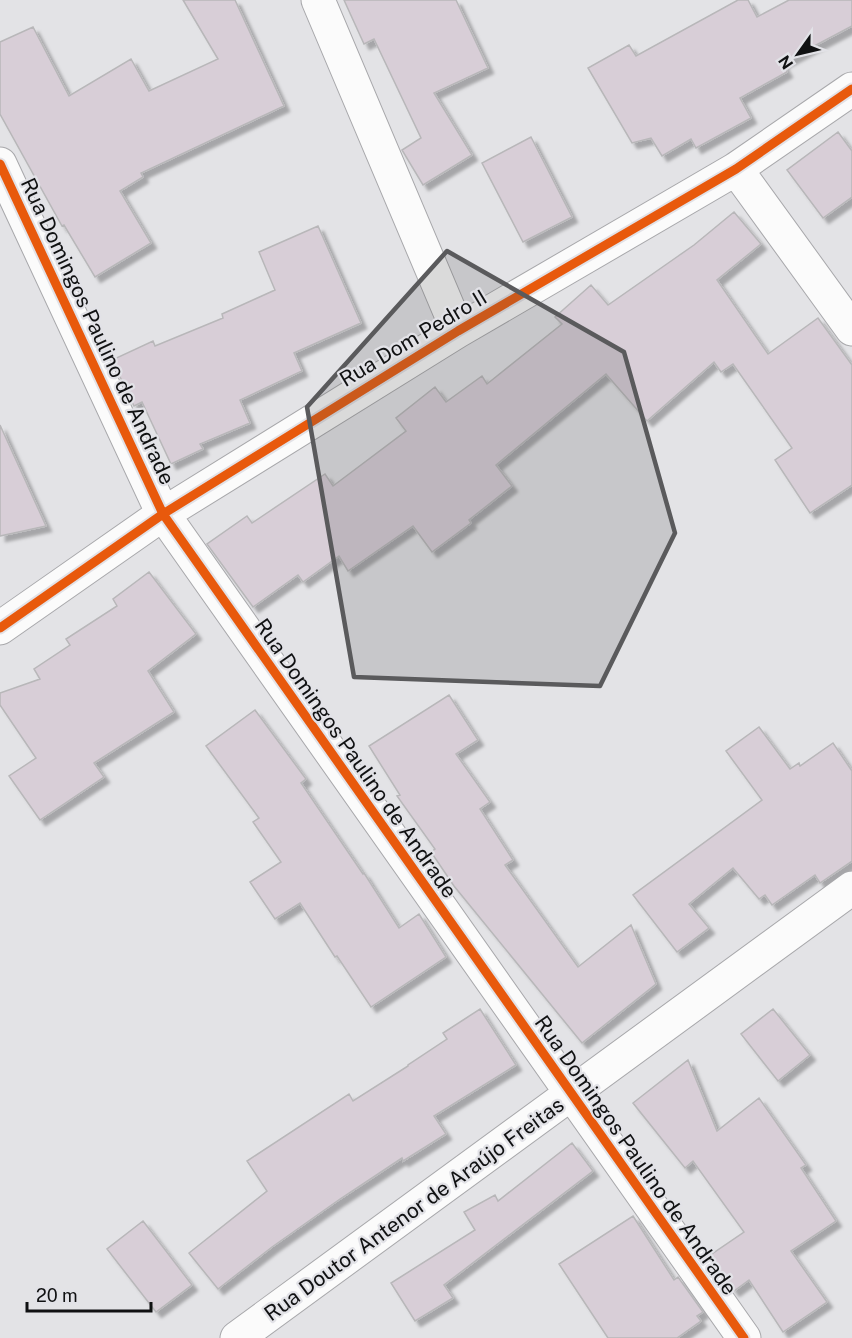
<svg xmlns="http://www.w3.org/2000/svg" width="852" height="1338" viewBox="0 0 852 1338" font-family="'Public Sans',sans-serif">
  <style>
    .building { fill: #d8ced7; stroke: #b8b7b9; stroke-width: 1.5; filter: url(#shadow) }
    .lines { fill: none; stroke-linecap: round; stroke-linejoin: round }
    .street-casing { stroke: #a8a8ab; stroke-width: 35 }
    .street { stroke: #fbfbfb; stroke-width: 33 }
    .cycleway-casing { stroke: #e2e2e7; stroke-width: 13 }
    .cycleway { stroke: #e8590c; stroke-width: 9 }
    .marked { fill: #5a5a5c; fill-opacity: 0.2; stroke: #5a5a5c; stroke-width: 4.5; stroke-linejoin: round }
    .labels { text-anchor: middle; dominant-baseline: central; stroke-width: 4.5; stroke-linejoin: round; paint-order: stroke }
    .street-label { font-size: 21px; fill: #101112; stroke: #e2e2e7 }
  </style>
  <defs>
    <filter id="shadow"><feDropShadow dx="5.5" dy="5.5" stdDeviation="1.5" flood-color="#0004"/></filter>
  </defs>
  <rect width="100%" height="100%" fill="#e3e3e6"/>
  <path class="building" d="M183,0h52l49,106 -143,67 2,4 -23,14 31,52 -56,34 -31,-52 -2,1 -62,-112v-72l33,-15 36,69 62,-37 18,32 69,-32z
    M344,0h112l32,68 -54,25 38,62 -49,30 -21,-35 19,-12 -47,-99 -10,5z
    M738,0h10l9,17 32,-17h63v26l-70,37 5,9 -47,26 11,20 -55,30 -5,-9 -29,17 -11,-18 -19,5 -44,-75 41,-23 7,11z
    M838,132l14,19v46l-29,21 -36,-48z
    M531,137l41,80 -49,25 -41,-79z
    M734,212l27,32 -44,36 51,74 50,-36 34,47v120l-42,28 -35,-53 17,-12 -59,-84 -12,8 -7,-10 -67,59 -41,-47 -110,91 16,21 -43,34 2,3 -39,29 -19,-26 -65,45 -9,-15 -36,26 -5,-7 -45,32 -46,-63 40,-28 5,7 73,-49 8,12 73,-55 -10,-13 39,-31 11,15 36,-26 5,8 75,-60 -7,-7 36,-32 17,20 86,-60z
    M318,226l43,97 -67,30 8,18 -62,29 10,23 -50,21 3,5 -32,15 -29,-62 -8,4 -22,-46 41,-19 2,5 68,-28 -1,-4 53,-24 -16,-38z
    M0,425l46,101 -46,10z
    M149,572l47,62 -48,37 26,41 -80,51 10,14 -64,43 -31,-44 27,-18 -36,-53v-12l40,-14 -6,-10 36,-24 -4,-6 51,-33 -4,-7z
    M449,695l29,45 -22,14 34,48 -10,7 33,51 -8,5 73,102 53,-42 25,59 -74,59 -128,-157 -23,-34 4,-3 -38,-53 3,-1 -31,-49z
    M255,710l51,69 -5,4 62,91 1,-1 35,55 20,-14 27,43 -75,50 -34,-51 -2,1 -35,-54 -25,16 -25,-37 31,-20 -28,-40 6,-4 -53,-72z
    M759,727l31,42 9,-6 1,3 33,-23 19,28v90l-32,22 -5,-8 -43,30 -7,-10 -6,4 -26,-31 -44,36 20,24 -32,24 -44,-57 129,-95 -36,-49z
    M480,1009l36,56 -82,51 12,18 -43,27 -1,-3 -62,41 -68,48 -54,42 -29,-36 78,-62 -20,-30 102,-67 4,7 55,-35v-1l39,-26 -4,-6z
    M773,1009l37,46 -32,26 -37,-47z
    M688,1060l29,71 42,-33 47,67 -5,3 35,53 -45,30 36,51 -44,30 -34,-52 -15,11 -25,-35 35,-24 -51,-71 -8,7 -52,-65z
    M572,1143l21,28 -149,114 9,13 -38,23 -24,-38 84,-53 -11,-18 31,-17 3,6z
    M633,1216l41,64 4,-3 25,35 -6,4 4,5 -24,17h-69l-49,-74z
    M143,1221l49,64 -36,27 -49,-63z"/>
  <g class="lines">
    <defs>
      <path id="street" d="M318,0l140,331
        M0,164l163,350 581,824
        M736,169l116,160
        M0,628l163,-114 295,-183 278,-162 116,-80
        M237,1338l615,-450"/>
    </defs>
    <use href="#street" class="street-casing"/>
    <use href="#street" class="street"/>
    <defs>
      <path id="cycleway" d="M0,164l163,350 581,824
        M0,628l163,-114 295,-183 278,-162 116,-80"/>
    </defs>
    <use href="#cycleway" class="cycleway-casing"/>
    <use href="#cycleway" class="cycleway"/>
  </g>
  <path class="marked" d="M447,251l177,101 51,181 -75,153 -246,-9 -47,-270z"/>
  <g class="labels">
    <g class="street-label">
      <text transform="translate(98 331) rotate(65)">Rua Domingos Paulino de Andrade</text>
      <text transform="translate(413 338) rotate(-31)">Rua Dom Pedro II</text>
      <text transform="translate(356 758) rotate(55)">Rua Domingos Paulino de Andrade</text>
      <text transform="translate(636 1155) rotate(55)">Rua Domingos Paulino de Andrade</text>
      <text transform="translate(414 1209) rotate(-36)">Rua Doutor Antenor de Araújo Freitas</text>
    </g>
  </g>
  <g transform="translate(798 54) rotate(236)" stroke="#e2e2e7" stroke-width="4.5" paint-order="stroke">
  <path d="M0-4.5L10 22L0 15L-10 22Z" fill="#101112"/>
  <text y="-9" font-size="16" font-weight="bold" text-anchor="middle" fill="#101112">N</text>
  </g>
  <path d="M27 1302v9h124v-9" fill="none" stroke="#101112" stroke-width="3"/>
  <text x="36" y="1302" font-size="18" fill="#101112" stroke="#e2e2e7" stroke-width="4.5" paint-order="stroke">20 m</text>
</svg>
